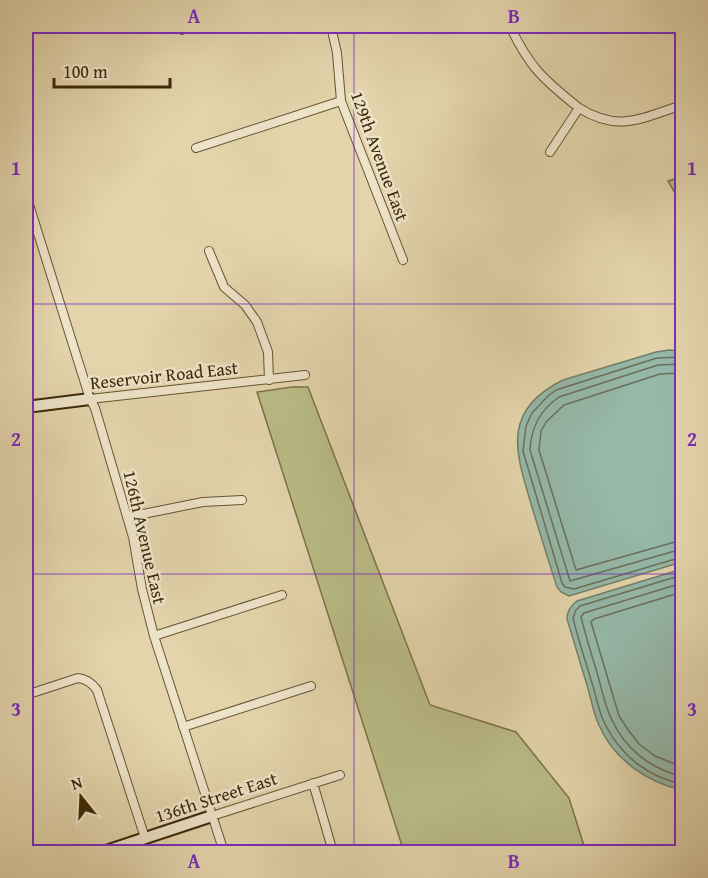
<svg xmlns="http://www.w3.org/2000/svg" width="708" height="878" viewBox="0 0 708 878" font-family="'Gentium Book Plus',serif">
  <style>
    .green { fill: #b9bb86; stroke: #7c7246; stroke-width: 1.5 }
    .water { fill: #95b8a9; stroke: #727f68; stroke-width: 1.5 }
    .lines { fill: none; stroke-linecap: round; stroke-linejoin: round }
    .shore { stroke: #6a7058; stroke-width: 1.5 }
    .street-casing { stroke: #675430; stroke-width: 10 }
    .secondary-casing { stroke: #3e2907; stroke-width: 14 }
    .street { stroke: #ede3c9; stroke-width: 8 }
    .secondary { stroke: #ede3c9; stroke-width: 10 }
    .grid { fill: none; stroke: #7b2cbf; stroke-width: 1.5; stroke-opacity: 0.55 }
    .labels { text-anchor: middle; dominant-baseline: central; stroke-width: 5; stroke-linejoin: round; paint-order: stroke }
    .street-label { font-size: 18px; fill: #3e2907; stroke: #ede3c9 }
    .neatline { fill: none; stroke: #7b2cbf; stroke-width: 2 }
    .grid-label { font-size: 20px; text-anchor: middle; font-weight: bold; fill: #7b2cbf }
  </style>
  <rect width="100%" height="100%" fill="#e3d4ac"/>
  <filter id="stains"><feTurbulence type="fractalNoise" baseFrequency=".00333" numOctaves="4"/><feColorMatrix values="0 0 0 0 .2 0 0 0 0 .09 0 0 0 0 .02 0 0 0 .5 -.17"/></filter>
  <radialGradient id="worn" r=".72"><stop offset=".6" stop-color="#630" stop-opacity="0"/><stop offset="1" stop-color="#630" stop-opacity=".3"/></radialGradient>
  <path class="green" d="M682,177v28l-14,-24z
    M292,387h16l122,318 86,27 53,66 17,54h-182l-147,-460z"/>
  <path class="water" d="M669,350l13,1v211l-113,34 -8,-4 -4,-5c-9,-27 -17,-54 -25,-80 -16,-54 -32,-96 31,-127l93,-28z
    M682,569v221c-35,-8 -68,-30 -83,-65 -6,-12 -8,-27 -12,-40 -7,-22 -13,-44 -20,-66 0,-8 3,-13 10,-18z"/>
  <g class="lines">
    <path class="shore" d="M682,357l-25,1 -101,32 -8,6 -16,17 -6,13 -3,25 39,132 3,4 9,2 108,-32
      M682,364l-24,1 -99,32c-19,13 -28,30 -29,53l40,131 112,-32
      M682,373l-22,1 -96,31 -18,17 -5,9 -2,19 37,120 106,-30
      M682,575l-102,31 -4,4 -3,8c5,21 12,41 18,62 5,14 7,31 14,44 16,32 43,53 77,60
      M682,583l-98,30 -3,4c5,20 11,39 17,59 4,14 7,31 14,44 13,29 40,50 70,56
      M682,592l-88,27 -3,3 28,94 10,15 10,13 16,12 27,11"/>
    <defs>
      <path id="street" d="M181,26l1,4
        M331,26l6,27 4,48 62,159
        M510,26c19,41 34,54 69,82
        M26,98v4
        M196,148l145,-47
        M550,152l29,-44c40,25 63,10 103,-3
        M26,195l64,204 5,9 38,129 9,52 12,47 70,216
        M209,251l15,36 21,18 12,17 11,30 1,28
        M90,399l215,-24
        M128,517l75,-15 39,-2
        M154,636l128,-41
        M26,695l52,-17c9,1 14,5 19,12l48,148
        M183,727l128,-41
        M313,783l20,69
        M212,816l128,-41"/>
      <path id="secondary" d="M26,407l64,-8
        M103,852l109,-36"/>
    </defs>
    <use href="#street" class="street-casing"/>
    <use href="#secondary" class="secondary-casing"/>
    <use href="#street" class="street"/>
    <use href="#secondary" class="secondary"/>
  </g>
  <path class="grid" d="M354,26v826M26,304h656M26,574h656"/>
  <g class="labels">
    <g class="street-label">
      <text transform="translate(380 156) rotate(70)">129th Avenue East</text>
      <text transform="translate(164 375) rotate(-6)">Reservoir Road East</text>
      <text transform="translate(145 537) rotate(77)">126th Avenue East</text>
      <text transform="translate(216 797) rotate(-18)">136th Street East</text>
    </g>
  </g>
  <rect width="708" height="878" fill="none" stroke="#e3d4ac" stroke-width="66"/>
  <g transform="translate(81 797) rotate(342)" stroke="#ede3c9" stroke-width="4.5" paint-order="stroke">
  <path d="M0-4.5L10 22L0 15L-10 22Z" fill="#3e2907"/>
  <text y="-9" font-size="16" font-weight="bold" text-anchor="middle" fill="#3e2907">N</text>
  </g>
  <path d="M54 78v9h116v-9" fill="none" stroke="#3e2907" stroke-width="3"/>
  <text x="63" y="78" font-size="18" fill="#3e2907" stroke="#ede3c9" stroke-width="4.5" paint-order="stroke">100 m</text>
  <rect x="33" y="33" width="642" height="812" class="neatline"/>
  <g class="grid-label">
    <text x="194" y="23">A</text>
    <text x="514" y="23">B</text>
    <text x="16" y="175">1</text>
    <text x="692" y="175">1</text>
    <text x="16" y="446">2</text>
    <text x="692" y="446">2</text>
    <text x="16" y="716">3</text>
    <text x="692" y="716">3</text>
    <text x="194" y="868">A</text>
    <text x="514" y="868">B</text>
  </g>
  <rect width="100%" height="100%" filter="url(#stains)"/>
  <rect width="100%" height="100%" fill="url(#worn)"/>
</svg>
